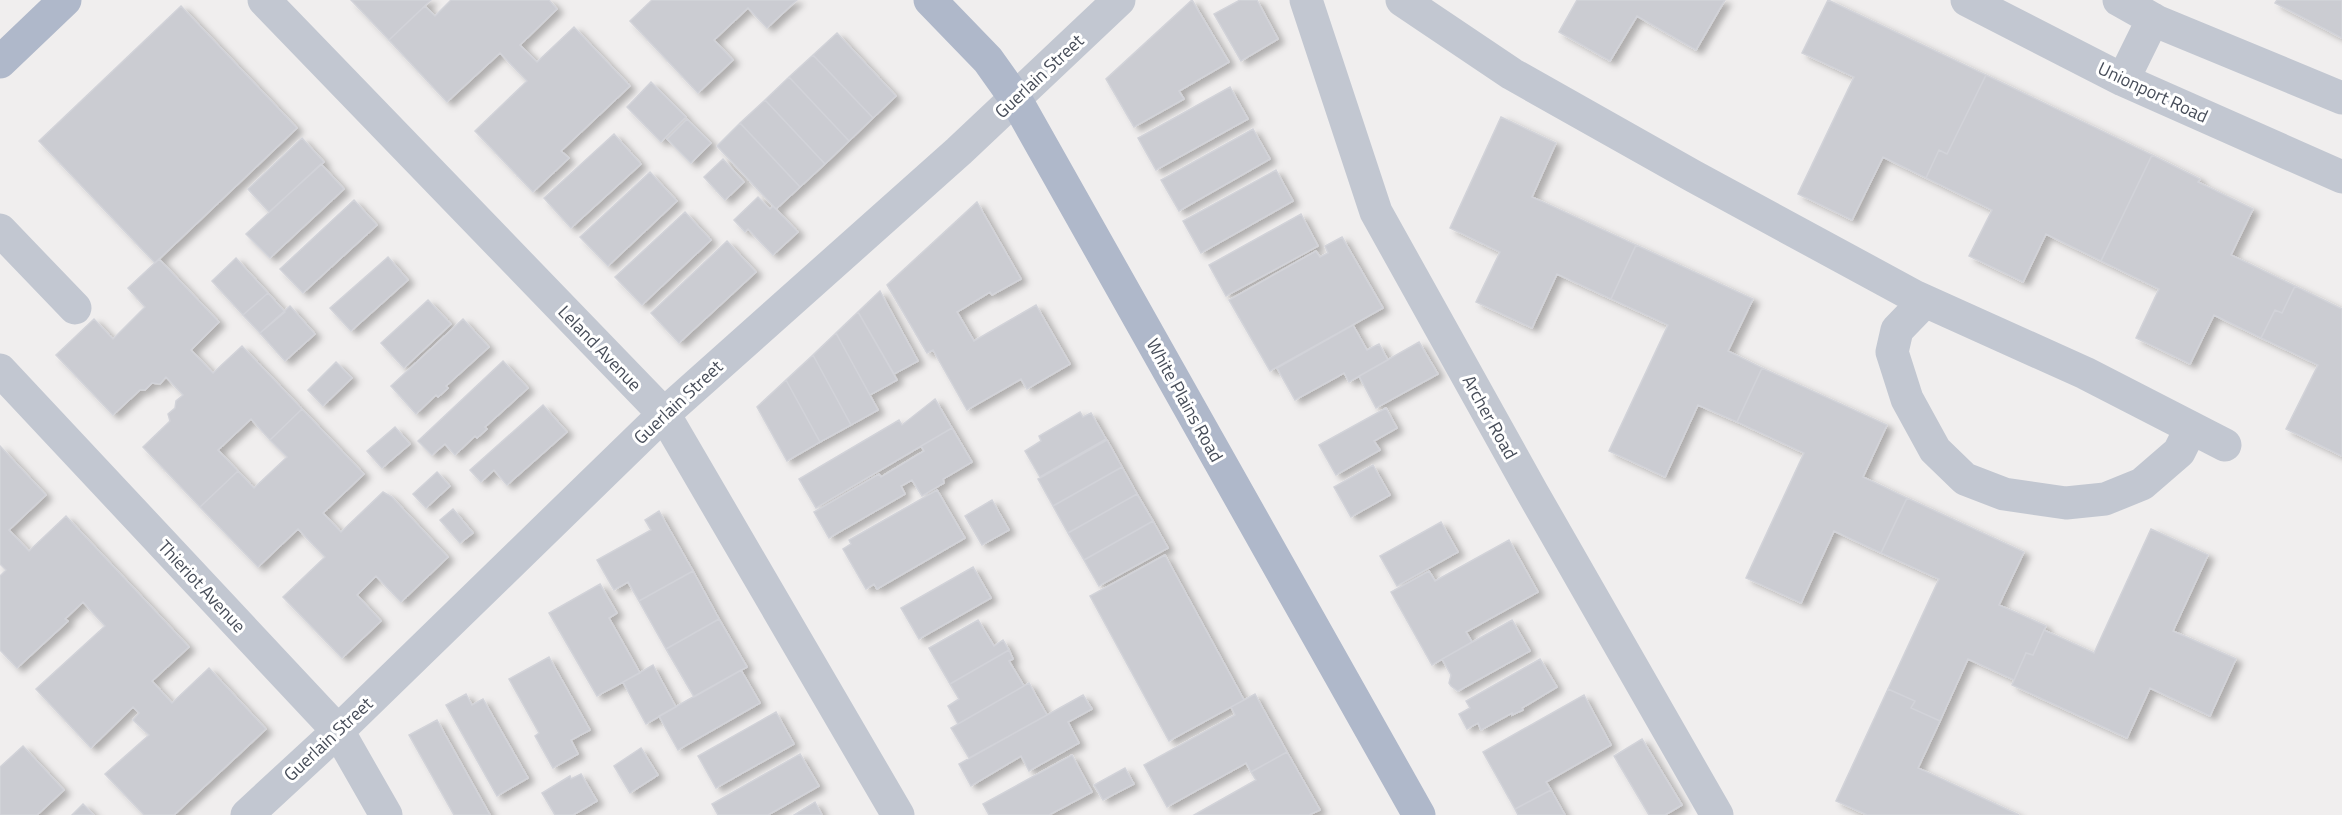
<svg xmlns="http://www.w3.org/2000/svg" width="2342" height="815" viewBox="0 0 2342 815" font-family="'Titillium Web',sans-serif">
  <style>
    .building { fill: #cbccd2; stroke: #d2d3d9; stroke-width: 1.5; filter: url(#shadow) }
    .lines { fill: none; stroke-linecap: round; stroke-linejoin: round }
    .minor { stroke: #c2c7d1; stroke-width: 33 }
    .major { stroke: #afb8ca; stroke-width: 33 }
    .labels { text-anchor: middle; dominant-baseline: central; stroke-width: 6; stroke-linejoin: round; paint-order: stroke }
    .street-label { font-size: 18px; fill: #474d59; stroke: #fff }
  </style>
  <defs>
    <filter id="shadow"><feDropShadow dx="6" dy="4" stdDeviation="3" flood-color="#0004"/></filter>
  </defs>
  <rect width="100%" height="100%" fill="#f0eeee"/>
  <path class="building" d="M351,0h80l-42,40z
    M451,0h98l8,9 -37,36 17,17 37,-35 56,59 -69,65 8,7 -36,34 -58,-61 52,-50 -27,-28 -53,49 -58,-62 36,-34 10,10z
    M652,0h145l-30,28 -19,-20 -34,32 19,20 -35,33 -68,-72z
    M1192,0l37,62 -50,29 5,8 -50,28 -28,-48z
    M1240,0h17l21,39 -37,22 -27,-47z
    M1577,0h148l-29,50 -59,-34 -27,45 -51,-29z
    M1828,0l158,75 -39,79 -8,-4 -13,28 -43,-21 -31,63 -54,-26 56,-117 -52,-24z
    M2277,0h65v38l-67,-35z
    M181,6l116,122 -142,135 -116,-122z
    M837,33l59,63 -23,22 -60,-63z
    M813,55l60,63 -24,23 -60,-64z
    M1986,75l166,80 -51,106 -55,-27 -23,48 -54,-26 23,-46 -66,-32 13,-28 8,4z
    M789,77l60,64 -24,23 -60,-64z
    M651,82l35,35 -25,25 -34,-35z
    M1230,87l18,32 -92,51 -18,-32z
    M765,100l60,64 -25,23 -60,-64z
    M1501,117l55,26 -24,54 104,48 -25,54 -54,-25 -25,54 -56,-26 24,-50 -50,-24z
    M687,119l24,24 -20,20 -24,-24z
    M740,123l60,64 -24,22 -59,-63z
    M1253,129l17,30 -91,52 -18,-31z
    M614,134l27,30 -70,64 -27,-30z
    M302,138l22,24 -55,50 -21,-23z
    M2152,155l48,24 -2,3 55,27 -22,46 64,31 -13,27 -7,-3 -14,28 -47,-23 -24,49 -54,-26 23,-49 -58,-28z
    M723,159l21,23 -19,18 -21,-23z
    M321,164l23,25 -74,69 -24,-24z
    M1276,170l17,31 -92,52 -18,-32z
    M650,172l27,29 -69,65 -28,-29z
    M758,197l12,12 3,-3 25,26 -25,23 -25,-26 -3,3 -11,-12z
    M354,200l23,25 -74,68 -23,-24z
    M977,202l44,77 -29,16 -2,-3 -33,20 17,29 62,-36 34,59 -43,25 -6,-10 -54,31 -34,-60 -6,3 -40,-68z
    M685,212l26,28 -69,65 -27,-28z
    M1301,214l17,32 -92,50 -17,-31z
    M1342,237l41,71 -113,63 -41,-71 87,-49 4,6 8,-4 -3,-7z
    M727,241l29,31 -77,71 -28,-30z
    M1636,245l117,54 -25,52 34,17 -25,54 -39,-17 -33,72 -56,-26 59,-126 -57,-26z
    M388,257l20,23 -57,51 -21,-23z
    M236,258l32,35 -25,22 -31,-34z
    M159,259l60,63 -28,28 22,23 29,-27 60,63 -32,31 -19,-21 -33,31 20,21 -38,36 -57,-60 27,-26 -2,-7 7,-6 1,-7 7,-6 -17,-18 -6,7 -8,-1 -7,7h-5l-27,25 -57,-60 38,-36 19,20 32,-32 -17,-19z
    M2295,286l47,23v147l-56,-27 32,-64 -57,-27 14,-28 7,3z
    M880,291l38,70 -24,13 -36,-62z
    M268,293l17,19 -25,21 -17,-18z
    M428,300l23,24 -47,44 -23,-25z
    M290,306l25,28 -30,27 -25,-28z
    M858,312l39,68 -27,15 -34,-62z
    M463,319l26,28 -43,39 2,2 -2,2 -8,7 -2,-2 -20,19 -25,-28z
    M1353,325l14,25 12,-6 9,16 -39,22 -5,-9 -49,27 -18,-32z
    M836,333l42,77 -27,15 -38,-70z
    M1419,342l19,32 -62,34 -17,-32z
    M813,355l38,70 -31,17 -34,-62z
    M503,361l25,27 -43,39 2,2 -10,9 -2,-2 -20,19 -10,-11 -13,11 -14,-14z
    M336,362l16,16 -29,28 -15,-16z
    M1762,368l125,57 -24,52 44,21 -26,55 -47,-22 -33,72 -55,-25 58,-125 -67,-31z
    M786,380l34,62 -33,19 -30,-54z
    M935,399l17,29 -136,80 -17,-29 100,-59 3,5z
    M543,405l24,27 -60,53 -13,-15 -13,12 -11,-12z
    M1386,408l11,20 -23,13 6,9 -44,25 -17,-30z
    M302,409l62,65 -41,39 18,19 42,-40 9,5 56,60 -47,45 -25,-26 -19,19 24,26 -39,37 -59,-61 42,-40 -27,-28 -40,38 -58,-60 38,-36 16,17 33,-31 -17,-17z
    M1080,412l3,5 8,-4 15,26 -66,38 -15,-26 16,-10 -2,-5z
    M395,427l15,17 -28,24 -15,-17z
    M952,428l20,34 -29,17 1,4 -22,13 -10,-16 -11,6 4,8 -76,44 -15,-26 65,-38 2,3 43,-26 -3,-5z
    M1107,440l15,27 -69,39 -15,-27z
    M0,446l46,49 -37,35 20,21 37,-35 123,131 -37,34 20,22 37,-35 57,61 -92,86h-30l-39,-41 44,-39 -16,-15 6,-7 -6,-6 -42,41 -55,-59 69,-63 -22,-24 -18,17 3,2 -51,47 -17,-18v-74l6,-6 -6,-6z
    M1373,465l17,30 -39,22 -17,-30z
    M1122,467l15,27 -69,39 -15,-27z
    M437,472l13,14 -24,22 -13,-14z
    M937,490l28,48 -88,51 -3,-5 -8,5 -23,-40 8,-5 -2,-4z
    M1137,494l16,27 -69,39 -16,-27z
    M1907,498l117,54 -25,53 47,21 -13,29 -7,-2 -12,27 -46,-21 -28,62 -29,-13 4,-7 -27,-12 51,-110 -58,-26z
    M992,500l17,30 -27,15 -17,-29z
    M453,509l20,24 -13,10 -20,-23z
    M659,511l34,60 -54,30 -11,-19 -14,8 -17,-30 54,-30 -6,-10z
    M1153,521l15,27 -69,38 -15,-26z
    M1441,522l17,30 -61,34 -17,-30z
    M2151,529l57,26 -35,76 63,28 -26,57 -60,-28 -23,50 -115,-53 14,-32 7,2 11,-25 50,23z
    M1509,540l29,52 -72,40 6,10 -40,23 -41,-73 38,-21 6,10z
    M1165,555l79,145 -75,41 -79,-145z
    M973,567l18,31 -72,41 -18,-31z
    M693,571l26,48 -53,30 -27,-48z
    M600,584l17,29 -8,5 31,55 -43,23 -48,-83z
    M719,619l28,48 -53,30 -28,-48z
    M978,620l16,26 9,-6 6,10 -59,34 -21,-36z
    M1512,620l18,31 -72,40 -7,-5 -2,-3 2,-8 -9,-16z
    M1009,650l4,9 -4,2 15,25 -66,38 -10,-18 11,-7 -9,-15z
    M549,657l41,73 -19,10 7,14 -25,14 -18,-32 4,-3 -30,-54z
    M1540,659l17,28 -35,21 1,2 -11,5v-2l-31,17 -3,-7 -11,6 -8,-15 11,-6 -4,-7z
    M653,665l23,42 -30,17 -23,-42z
    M741,670l19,33 -82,47 -19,-34z
    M1029,683l18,32 -78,43 -18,-30z
    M1888,689l27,12 -4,7 29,13 -22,47 101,47h-152l-31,-14z
    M466,694l6,11 11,-6 45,79 -31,18 -51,-91z
    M1255,694l32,58 -36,20 -5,-9 -79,44 -23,-42 91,-50 -4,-8z
    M1083,695l9,14 -24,13 11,21 -50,28 -8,-15 -50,30 -12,-22z
    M1584,695l27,50 -65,37 5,8 -36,19 -32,-57z
    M776,712l18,32 -78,44 -18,-32z
    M437,720l53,95h-36l-45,-80z
    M1642,739l40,66 -17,10h-16l-35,-59z
    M23,746l41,44 -27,25h-37v-48z
    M641,748l17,27 -28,18 -16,-27z
    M1287,752l33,58 -11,5h-115l62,-35 -5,-8z
    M800,754l19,32 -51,29h-50l-6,-11z
    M1072,755l20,37 -43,23h-60l-6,-11z
    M1125,768l9,16 -31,16 -9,-15z
    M581,774l16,27 -24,14h-18l-13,-22 28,-17 1,3z
    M1551,790l14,25h-47l-3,-6z
    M815,802l7,13h-28z
    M83,804l11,11h-22z"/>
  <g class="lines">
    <path class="minor" d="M264,0l400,414 234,401
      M1306,0l70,212 156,280 185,323
      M1402,0l110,74 181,102 221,120 171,77 140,72
      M1967,0l156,80 219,97
      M2119,0l39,22 184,76
      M2123,80l30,-61
      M0,230l75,78
      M1925,301l-28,29 -5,22 15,47 28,51 30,29 39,15 62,9 39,-4 37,-15 37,-32 12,-24
      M0,370l338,361 48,84
      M247,815l91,-84 326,-317 295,-263 160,-151"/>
    <path class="major" d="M930,0l58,60 27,38 404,717
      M0,62l65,-62"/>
  </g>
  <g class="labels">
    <g class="street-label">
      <text transform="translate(1039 76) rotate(-43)">Guerlain Street</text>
      <text transform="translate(2153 92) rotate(25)">Unionport Road</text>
      <text transform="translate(600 348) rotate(46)">Leland Avenue</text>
      <text transform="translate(1185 400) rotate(61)">White Plains Road</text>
      <text transform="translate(678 402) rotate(-43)">Guerlain Street</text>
      <text transform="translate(1490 417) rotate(61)">Archer Road</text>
      <text transform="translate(202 586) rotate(47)">Thieriot Avenue</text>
      <text transform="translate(328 739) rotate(-43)">Guerlain Street</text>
    </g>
  </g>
</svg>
